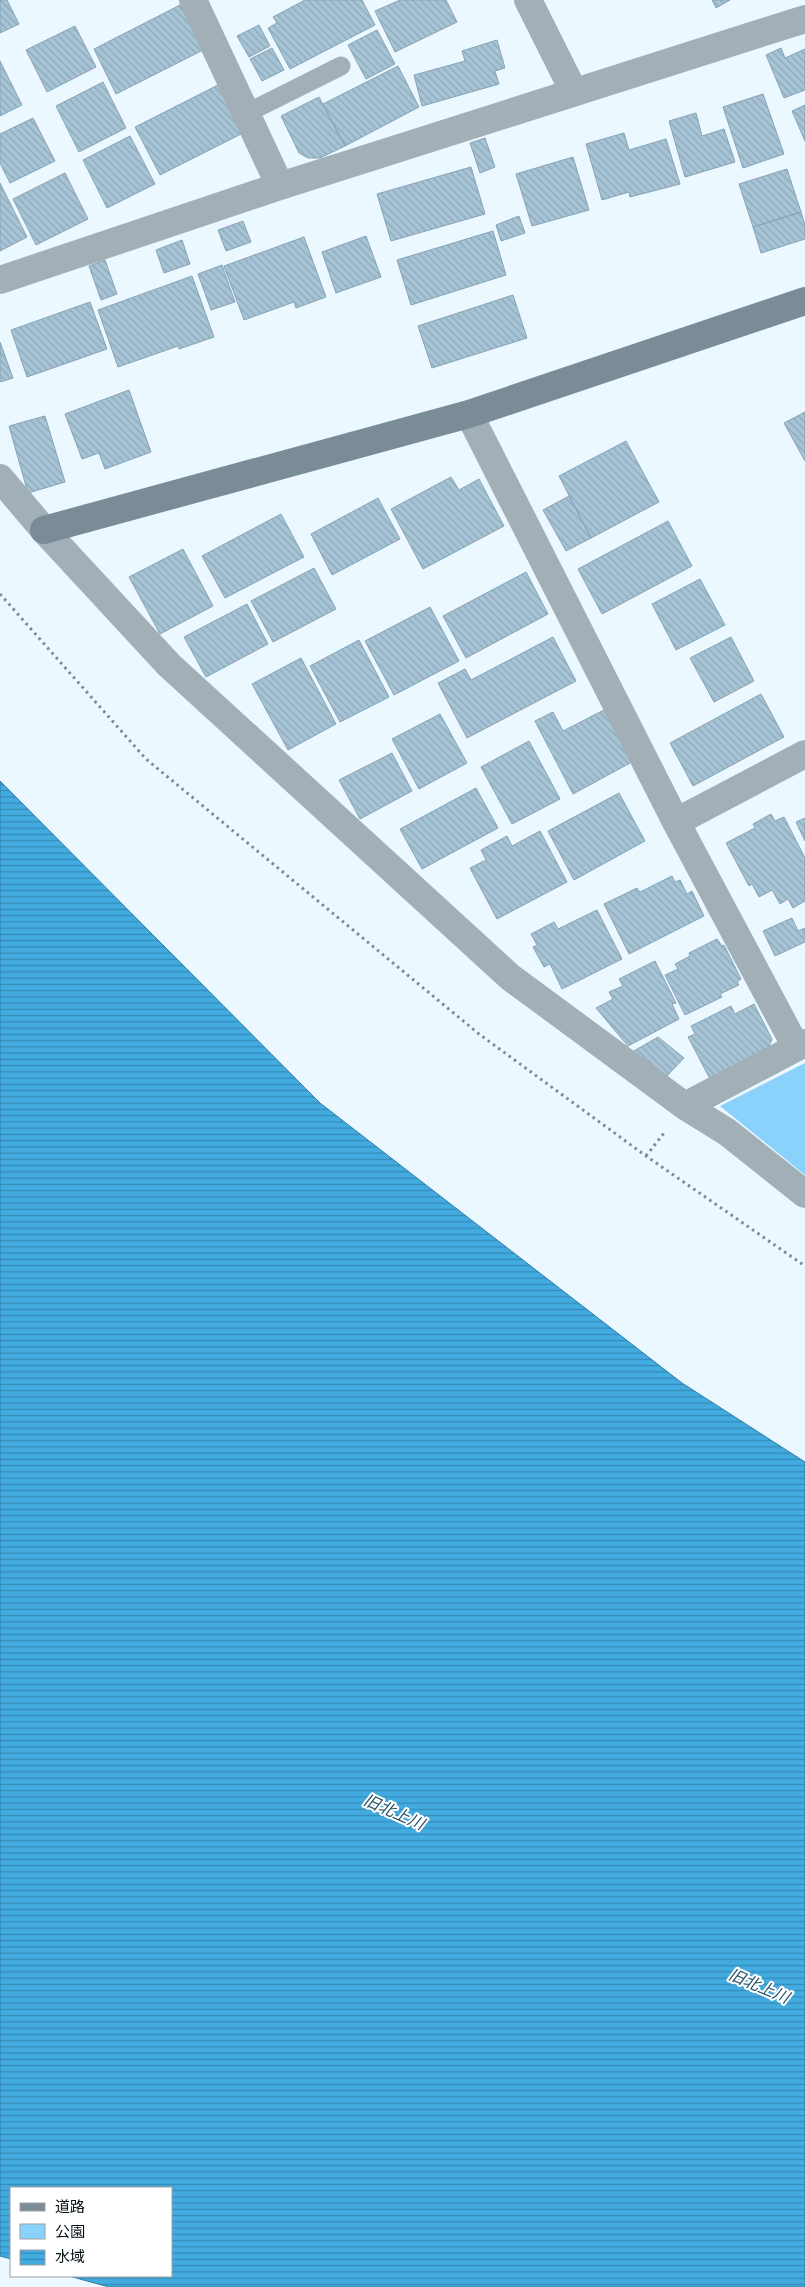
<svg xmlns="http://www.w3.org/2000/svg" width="805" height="2287" viewBox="0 0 805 2287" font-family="Karla,'Noto Sans JP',sans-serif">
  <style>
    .green { fill: #89d2fc }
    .water { fill: url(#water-rules); stroke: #307da4 }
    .building { fill: url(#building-back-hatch); stroke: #87a4b6 }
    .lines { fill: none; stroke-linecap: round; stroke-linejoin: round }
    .path { stroke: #7d8a90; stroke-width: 3; stroke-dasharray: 2.5 4; stroke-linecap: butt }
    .lane { stroke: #a2afb7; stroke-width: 19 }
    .street { stroke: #a2afb7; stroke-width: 28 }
    .secondary { stroke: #798c98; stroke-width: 28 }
    .labels { text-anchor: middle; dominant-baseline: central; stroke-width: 4; stroke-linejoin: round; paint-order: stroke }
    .water-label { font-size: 16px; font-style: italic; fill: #265167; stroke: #fff }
  </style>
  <defs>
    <pattern id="water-rules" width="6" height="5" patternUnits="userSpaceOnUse" patternTransform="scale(1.25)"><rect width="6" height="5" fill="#42abe0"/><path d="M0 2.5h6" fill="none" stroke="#358ab5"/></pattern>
    <pattern id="building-back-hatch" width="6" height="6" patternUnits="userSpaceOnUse" patternTransform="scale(1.25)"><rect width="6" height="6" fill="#a6c4d6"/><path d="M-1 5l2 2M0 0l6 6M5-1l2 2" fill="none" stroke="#8da7b7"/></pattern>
  </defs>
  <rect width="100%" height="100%" fill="#ebf8ff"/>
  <path class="green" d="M805,1063v112l-85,-69z"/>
  <path class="water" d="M0,781l320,322 362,280 123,79v825h-696l-40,-11h102v-88h-160v71l-11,-3z"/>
  <path class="building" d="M0,0h7l12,24 -19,9z
    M305,0h57l13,25 -85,44 -22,-41 9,-5 -4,-6z
    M400,0h46l11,22 -62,30 -20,-41z
    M712,0h18l-14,8z
    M182,4l23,45 -89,45 -22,-45z
    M259,25l11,21 -21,11 -12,-21z
    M75,26l21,41 -49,25 -21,-42z
    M377,30l18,34 -29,15 -18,-34z
    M497,40l8,28 -10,3 4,13 -77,22 -8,-31 51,-14 -3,-10z
    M272,48l12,22 -22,11 -12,-22z
    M781,48l4,10 20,-9v41l-21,8 -18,-43z
    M0,61l22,44 -22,11z
    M398,66l21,41 -74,39 -22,-42z
    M103,82l23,46 -47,24 -23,-46z
    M222,83l25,48 -87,44 -25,-48z
    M763,94l21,60 -41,14 -20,-61z
    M319,97l26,49 -25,12h-12l-9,-5 -18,-37z
    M805,105v36l-13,-30z
    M696,113l6,23 22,-7 11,33 -50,15 -16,-56z
    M33,118l22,43 -45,22 -10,-20v-29z
    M624,133l5,17 37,-11 14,45 -50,13 -1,-5 -27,8 -16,-56z
    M130,136l25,48 -48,24 -24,-48z
    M485,138l10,29 -15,6 -10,-30z
    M573,157l16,53 -57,16 -16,-52z
    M471,167l14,47 -94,27 -14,-47z
    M787,169l14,43 -48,15 -14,-43z
    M65,173l23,46 -52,26 -23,-46z
    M0,183l27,54 -27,14z
    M801,212l4,13v14l-44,14 -8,-26z
    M519,216l6,17 -24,8 -5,-16z
    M243,221l8,21 -25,9 -8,-21z
    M493,231l13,44 -95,30 -14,-45z
    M366,236l15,41 -45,16 -14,-41z
    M304,237l22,60 -30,11 -2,-6 -50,18 -20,-54z
    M182,240l8,24 -26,9 -8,-23z
    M105,260l12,34 -16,6 -12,-34z
    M222,265l13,37 -24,8 -13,-36z
    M192,276l22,61 -35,12 -1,-3 -60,21 -20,-57z
    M513,295l14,43 -95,30 -14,-42z
    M90,302l17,47 -80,28 -16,-47z
    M0,342l13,36 -13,4z
    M129,390l22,62 -46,17 -6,-16 -17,6 -17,-45z
    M805,412v49l-21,-38z
    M45,416l20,66 -37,11 -19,-67z
    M626,441l33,61 -68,36 -32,-62z
    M451,477l8,13 20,-11 25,47 -81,43 -32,-60z
    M569,496l22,42 -25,13 -23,-41z
    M378,498l22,41 -68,36 -21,-41z
    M281,514l23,43 -79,41 -23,-42z
    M668,521l24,45 -90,48 -24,-45z
    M183,549l30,57 -53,28 -31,-57z
    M314,568l22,41 -63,33 -22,-41z
    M526,572l22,42 -82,44 -23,-42z
    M700,579l25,46 -49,25 -24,-46z
    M247,604l21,40 -62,33 -22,-40z
    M430,607l29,54 -65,34 -29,-54z
    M553,637l23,44 -109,57 -29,-55 27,-14 6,11z
    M731,637l23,44 -40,21 -24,-44z
    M359,640l30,57 -49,25 -30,-56z
    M301,658l35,66 -48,26 -36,-66z
    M761,694l23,43 -91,49 -23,-43z
    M604,710l28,52 -59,32 -38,-73 18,-9 10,19z
    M440,714l27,49 -48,26 -27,-50z
    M529,741l31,58 -48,25 -31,-57z
    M392,753l20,38 -52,28 -21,-39z
    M476,788l22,40 -76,41 -22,-40z
    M619,793l26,48 -71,39 -26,-49z
    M771,814l4,7 9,-4 21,41v43l-12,7 -5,-9 -8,5 -8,-14 -13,7 -7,-13 -3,2 -23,-43 29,-15 -2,-4z
    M805,818v23l-9,-19z
    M540,831l27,51 -70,37 -27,-51 16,-8 -5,-10 26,-14 5,10z
    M672,876l3,6 5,-2 7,14 5,-3 12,25 -75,38 -25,-50 33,-16 3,4z
    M597,910l25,49 -60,30 -12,-25 -6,3 -11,-20 4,-2 -6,-11 23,-12 4,7z
    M792,918l6,13 7,-3v14l-30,14 -12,-25z
    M717,939l5,7 2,-1 17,34 -4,3 2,3 -19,9 2,3 -37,18 -20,-40 13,-6 -3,-5 15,-8 -1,-3z
    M655,961l21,42 -4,1 7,15 -51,27 -32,-38 17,-9 -4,-7 14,-6 -4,-7z
    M754,1004l18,35 -4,10 -58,30 -22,-42 7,-3 -4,-8 40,-20 4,8z
    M658,1037l26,21 -19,20 -33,-26z"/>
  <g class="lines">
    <path class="path" d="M0,594l146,165 333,275 167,122 159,110
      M646,1156l18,-23"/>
    <path class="lane" d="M247,113l94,-47"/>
    <path class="street" d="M193,0l87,186
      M528,0l46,92
      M0,280l280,-94 525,-167
      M469,414l207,408 120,225
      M0,478l44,52 125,135 341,312 175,129 42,26 78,62
      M676,822l129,-68
      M685,1106l120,-63"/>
    <path class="secondary" d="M44,530l425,-116 336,-113"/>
  </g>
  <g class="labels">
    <g class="water-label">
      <text transform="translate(394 1812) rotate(24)">旧北上川</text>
      <text transform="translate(759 1986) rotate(23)">旧北上川</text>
    </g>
  </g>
  <rect x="10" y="2187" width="162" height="90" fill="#ffffff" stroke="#9ca0a3"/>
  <rect x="20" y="2203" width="25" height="8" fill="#798c98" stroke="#9ca0a3"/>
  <text x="55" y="2212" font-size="15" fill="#071218">道路</text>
  <rect x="20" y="2224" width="25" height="15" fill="#89d2fc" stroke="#9ca0a3"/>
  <text x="55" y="2237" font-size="15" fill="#071218">公園</text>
  <rect x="20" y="2250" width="25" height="15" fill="url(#water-rules)" stroke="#9ca0a3"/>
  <text x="55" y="2262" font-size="15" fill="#071218">水域</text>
</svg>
